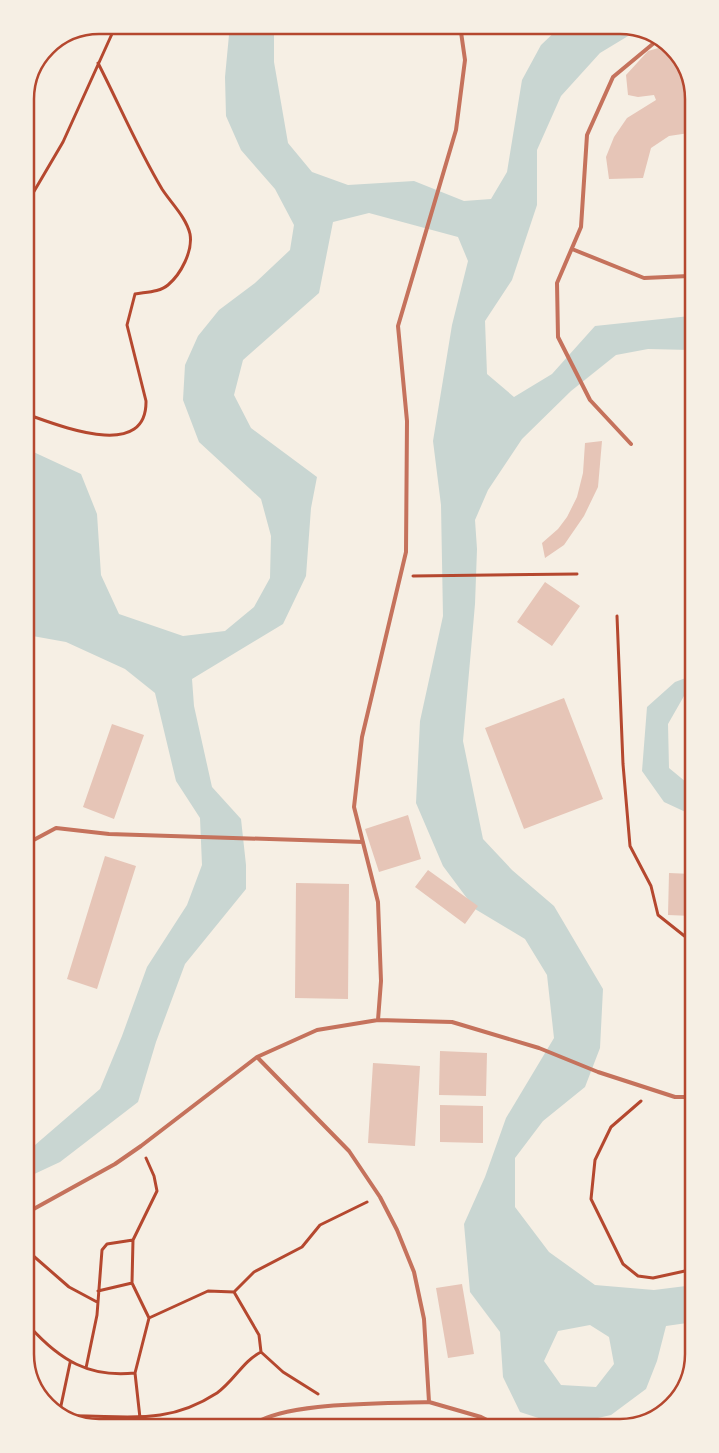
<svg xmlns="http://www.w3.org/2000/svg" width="719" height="1453" viewBox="0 0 719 1453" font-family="Montserrat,sans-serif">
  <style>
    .water { fill: #c9d6d2; fill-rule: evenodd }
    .building { fill: #e6c5b7 }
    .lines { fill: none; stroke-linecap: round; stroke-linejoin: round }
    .path { stroke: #b5482f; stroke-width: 3 }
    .service { stroke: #c5725c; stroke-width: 4 }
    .rim { fill: none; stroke: #b5482f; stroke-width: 2.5 }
  </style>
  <rect width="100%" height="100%" fill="#f6efe4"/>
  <path class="water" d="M225,25h49v37l14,81 24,29 36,13 66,-4 50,20 27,-2 16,-27 15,-92 19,-35 21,-20h63l13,5 -38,23 -39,43 -24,54v55l-25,75 -27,41 2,53 27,23 38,-23 43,-48 95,-10v34l-42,-1 -32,6 -45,36 -49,48 -34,51 -13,30 2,29 -2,55 -12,137 20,98 29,31 42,36 49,83 -3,59 -15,39 -42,34 -28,37v49l34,45 46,33 59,5 40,-5v37l-28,4 -9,35 -11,28 -35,26 -35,8h-22l-34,-11 -17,-35 -3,-45 -30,-40 -6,-68 21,-47 21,-59 48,-80 -7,-63 -22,-36 -50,-30 -32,-43 -27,-63 4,-82 23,-105 -2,-111 -8,-64 19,-116 16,-64 -10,-24 -89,-24 -36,9 -14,71 -76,67 -9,35 17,33 66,49 -6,31 -5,68 -23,48 -91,55 2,27 18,81 29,32 5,46v24l-61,75 -29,78 -18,60 -78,60 -30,14v-30l5,-1 65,-56 22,-53 25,-69 40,-62 15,-40 -2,-47 -24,-37 -21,-88 -30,-24 -59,-27 -39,-7v-186l54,25 16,40 4,61 18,39 64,22 42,-5 29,-24 16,-29 1,-42 -10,-37 -62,-57 -16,-42 2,-35 13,-29 21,-26 36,-27 35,-33 4,-25 -19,-36 -34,-39 -15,-34 -1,-39 4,-42zM590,1325l19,12 5,27 -18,23 -35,-2 -17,-24 14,-30z
    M691,676v19l-7,1 -16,28 1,44 23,19v28l-28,-13 -22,-31 5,-64 28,-25z"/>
  <path class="building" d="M669,45l19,26 1,62 -20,3 -18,12 -8,30 -34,1 -3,-22 8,-20 13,-19 29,-18 -2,-5 -16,2 -10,-2 -2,-20 22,-24z
    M602,441l-4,46 -14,29 -20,29 -19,13 -3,-15 16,-14 9,-12 10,-20 6,-24 2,-30z
    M545,582l35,24 -28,40 -35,-24z
    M691,695v16l-4,1 -3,-16z
    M564,698l39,101 -79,30 -39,-101z
    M112,724l32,11 -30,84 -31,-12z
    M408,815l13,44 -42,13 -14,-43z
    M105,856l31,10 -39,123 -30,-10z
    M428,870l50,36 -13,18 -50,-37z
    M669,873l23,1v42l-24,-1z
    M296,883l53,1 -1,115 -53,-1z
    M440,1051l47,2 -1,43 -47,-1z
    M373,1063l47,3 -5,80 -47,-3z
    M440,1105l43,1v37l-43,-1z
    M462,1284l12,70 -26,4 -12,-70z"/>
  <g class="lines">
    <path class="path" d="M26,205l37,-63 53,-117
      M26,414c32,11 121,48 120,-13l-19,-76 8,-31c11,-2 25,-2 33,-9 13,-11 25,-34 22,-51 -4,-17 -19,-31 -28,-45 -24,-40 -43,-85 -64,-126
      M413,576l164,-2
      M617,616l6,148 7,82 21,40 7,29 34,27
      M641,1101l-30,26 -16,33 -4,39 32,65 15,12 15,2 41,-9
      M30,1253l39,34 28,15
      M98,1291l34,-8
      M234,1292l25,43 2,17 22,20 35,22
      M149,1318l59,-27 26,1 20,-20 48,-25 18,-22 47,-23
      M30,1327c30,33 59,51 105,46
      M86,1368l11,-53 5,-65 5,-6 26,-4
      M59,1415l11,-52
      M62,1416c60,-2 101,12 155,-23 17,-12 26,-32 44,-41
      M141,1427l-6,-54 14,-55 -17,-35 1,-43 24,-49 -3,-15 -8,-18"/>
    <path class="service" d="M268,25h19
      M572,249l72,29 45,-2
      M631,444l-41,-44 -32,-63 -1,-54 24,-56 6,-92 26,-58 47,-39
      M28,843l28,-15 53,6 254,8
      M378,1020l3,-39 -3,-79 -24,-95 8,-70 44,-185 1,-131 -9,-95 58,-196 9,-70 -5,-35
      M30,1211l85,-47 26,-18 116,-89
      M495,1424l-14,-7 -52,-15 -5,-83 -10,-47 -17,-42 -17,-33 -31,-46 -92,-94 60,-27 61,-10 74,2 87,26 59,24 77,25h18
      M251,1426c33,-25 134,-22 178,-24"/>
  </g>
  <path d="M0 0H719V1453H0ZM99 34H620A65 65 0 0 1 685 99V1354A65 65 0 0 1 620 1419H99A65 65 0 0 1 34 1354V99A65 65 0 0 1 99 34Z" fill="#f6efe4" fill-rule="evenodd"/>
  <path class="rim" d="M99 34H620A65 65 0 0 1 685 99V1354A65 65 0 0 1 620 1419H99A65 65 0 0 1 34 1354V99A65 65 0 0 1 99 34Z"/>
</svg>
